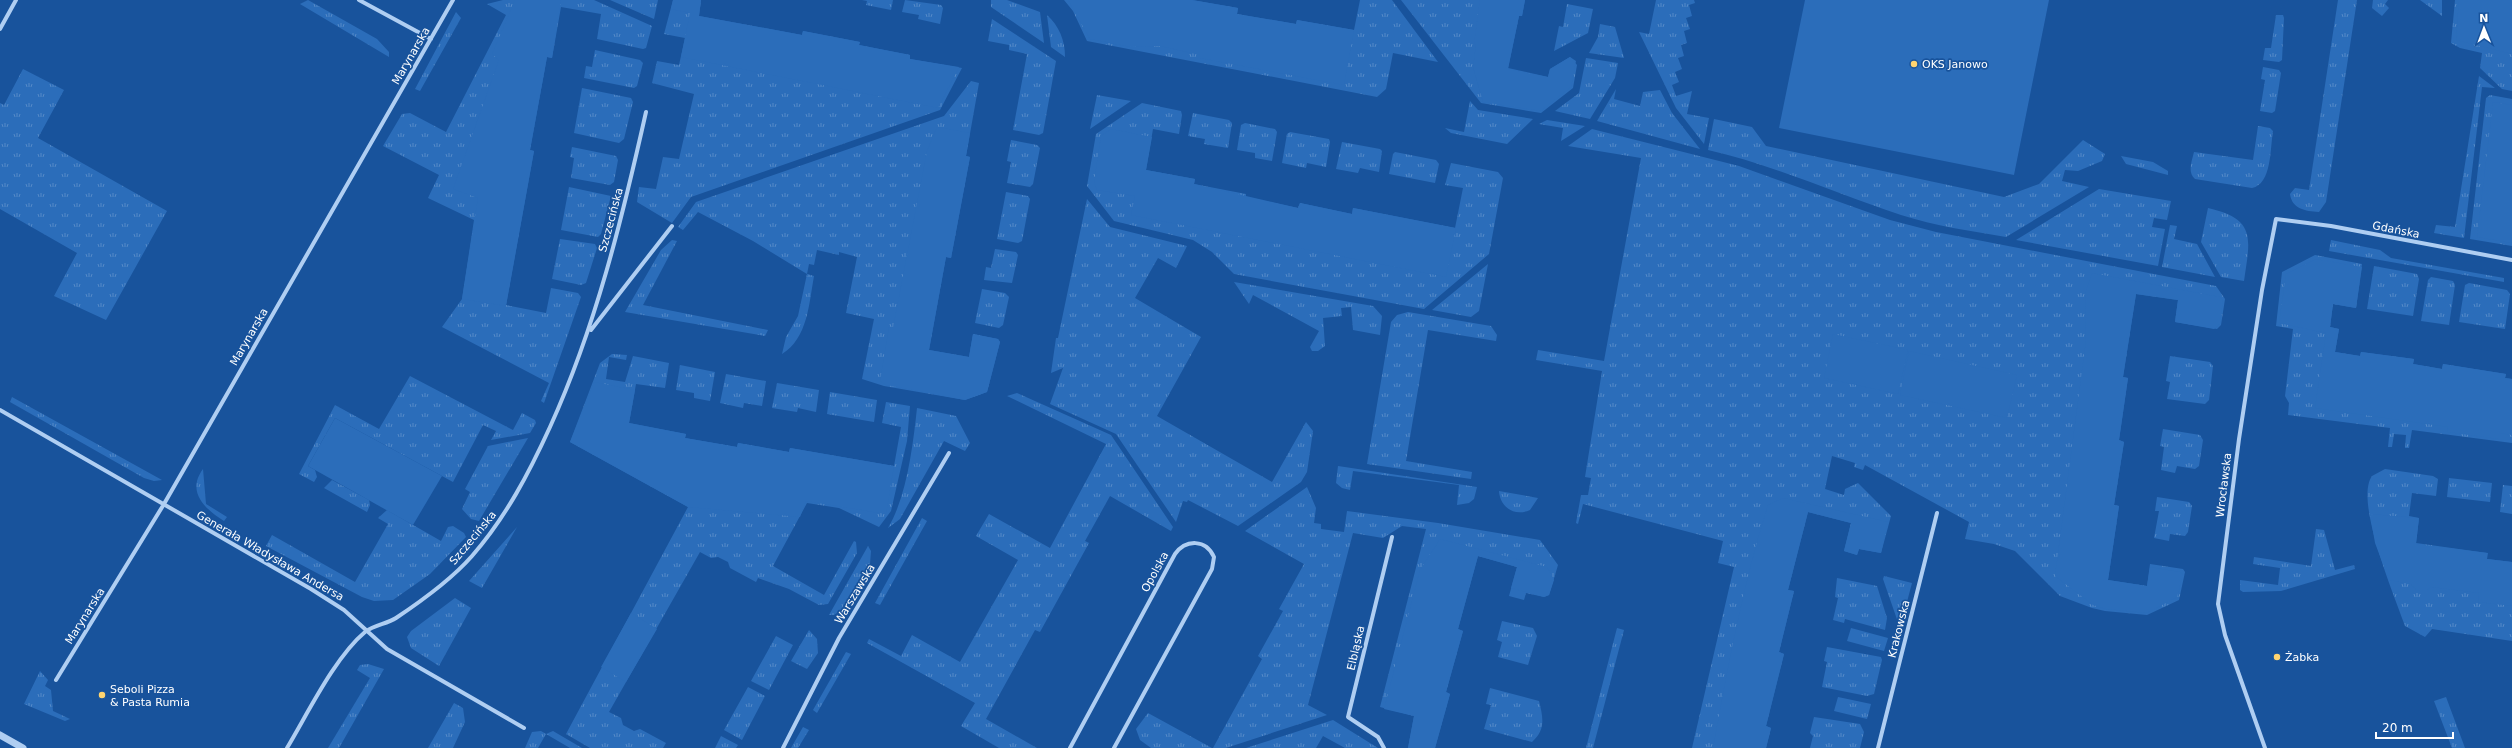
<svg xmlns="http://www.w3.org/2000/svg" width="2512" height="748" viewBox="0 0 2512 748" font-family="'DejaVu Sans',sans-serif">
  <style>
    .grass { fill: url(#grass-tufts) }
    .garden { fill: #2b6dba }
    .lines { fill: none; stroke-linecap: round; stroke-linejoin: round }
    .minor { stroke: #afcef2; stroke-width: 4 }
    .tertiary { stroke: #afcef2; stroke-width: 7 }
    .poi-dot { fill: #ffd470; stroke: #18539c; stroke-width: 1.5 }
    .labels { text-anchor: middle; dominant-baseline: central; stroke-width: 3.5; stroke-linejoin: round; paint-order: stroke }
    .street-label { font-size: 11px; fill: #fff; stroke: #18539c }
    .poi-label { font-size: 11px; fill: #fff; stroke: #18539c; text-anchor: start }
  </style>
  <defs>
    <pattern id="grass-tufts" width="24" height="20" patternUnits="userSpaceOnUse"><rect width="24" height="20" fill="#2b6dba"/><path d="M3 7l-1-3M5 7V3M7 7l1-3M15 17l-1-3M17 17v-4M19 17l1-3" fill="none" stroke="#558ac8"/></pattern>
  </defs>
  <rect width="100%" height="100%" fill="#18539c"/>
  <path class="grass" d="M308,0l69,39 12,13v5l-89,-53z
    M503,0h91l58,26 -6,22 -3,1 -46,-10 4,-25 -40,-7 -9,51 -5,-1 -17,93 4,1 -28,154 40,8 5,-25 27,5 3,4 -37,106 -3,-2 8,-18 -107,-56 20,-28 12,-79 -46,-22 11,-23 -56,-29 19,-32 8,-1 36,19 60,-117 -19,-11z
    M610,0h48l-4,19z
    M673,0h28l-2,16 103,19 1,-4 57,11 -1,3 51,10v4l52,9 -22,42 -249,87 -19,26 -35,-21 2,-15 17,2 7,-32 16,2 15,-65 -42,-11 5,-22 22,4 6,-27 -21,-4z
    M862,0h31l-2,10 -25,-5 1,-4z
    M905,0l36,5 2,3 -3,16 -22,-5 1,-4 -17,-3z
    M991,0h16l33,12 4,31 -53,-36z
    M1064,0h128l46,8 -1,6 59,10 1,-4 57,10 6,-30h32l46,62 -45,-9 -7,36 -9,8 -290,-56 -14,-30z
    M1401,0h124l-3,16h-3l-11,52 40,9 2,-8 20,-12 7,8 -4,23 -32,25 -60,-10z
    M1656,0h38l1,3 -6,2 3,11 -6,2 4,11 -6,2 3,12 -6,2 3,11 -6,2 4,11 -7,3 4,10 -7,3 4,11 16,-5 -5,23 22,4 -5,26 -28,-36 -37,-76 10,2z
    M2338,0h19l-31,202 -7,10c-14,-1 -27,-3 -29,-18l5,-6 14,2z
    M2373,0h15l-3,4 4,4 -7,8 -10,-8z
    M2420,0h22v16z
    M2455,0h57v91l-10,-2 -22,-21 2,-15 -22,-5 -9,-5z
    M1567,4l26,5 -5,24 -34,18 5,-25 4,1z
    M456,12l5,6 -41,73 -5,-2z
    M1047,15c12,11 18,25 18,42l-14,-10z
    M2276,15h7l1,3 -2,42 -3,2 -16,-2 2,-12h6z
    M992,19l64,42 -13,72 -4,2 -26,-5 14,-76 -18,-4v-5l-21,-4z
    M1600,24l15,3 9,31 -35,-5 9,-16z
    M595,50l45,10 3,3 -6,23 -3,2 -50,-10 2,-12 6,1z
    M1586,58l32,5 -3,15 -25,41 -35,-8 24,-18z
    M2263,67l16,3 2,3 -6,38 -3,2 -12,-2 5,-31 -4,-1z
    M23,69l41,21 -26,48 129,73 -61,109 -52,-24 23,-43 -77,-44v-106l4,2z
    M2479,76l16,12 -13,-1 -18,151 -30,-5 2,-8 19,2z
    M971,81l8,2 -13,73 4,1 -19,101 -5,-1 -17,93 40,7 4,-23 25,5 2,3 -13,50 -22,8 -81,-14 -22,-7 12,-60 -28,-6 11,-56 -18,-5v3l-22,-5 -3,15 -5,-1 -2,10 7,2c-5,27 -6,62 -32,78l4,-17 12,-21 9,-42 -54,-33 -55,-29 -15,18 -5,-3 18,-25 248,-86z
    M582,88l49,10 2,4 -9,37 -5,4 -45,-10z
    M1616,89l-2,10 26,7 3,-14 17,-2 12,23 28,36 -103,-28z
    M1097,95l34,6 -41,28z
    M2490,95l22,4v147l-42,-7 16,-141z
    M1470,101l8,9 55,9 -26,25 -56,-11 -6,-5 19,4z
    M1142,103l39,8 1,4 -3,19 -26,-5 -7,41 49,9 -1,5 52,10v3l52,11 2,-5 52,11 1,-6 102,20 8,-40 -18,-3 6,-22 47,9 5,6 -14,76 -65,55 -190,-35 -22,-22 -19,-12 -79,-19 -27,-35 9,-52z
    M1193,113l36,7 3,3 -4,25 -24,-4 1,-5 -17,-3z
    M1714,119l38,8 14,19 238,51 35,-13 44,-44 22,14 -3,7 -24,10 -13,-1 -3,11 27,6 -83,50c-35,-6 -71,-11 -105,-22 -64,-21 -127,-50 -193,-65z
    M1547,120l38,6 -24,15 2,-13 -24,-4z
    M1245,123l30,6 2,3 -5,29 -17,-3v-5l-18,-3 4,-25z
    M2258,126l12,2 3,3c-3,17 -1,53 -21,57l-57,-9c-8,-7 -3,-18 -1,-27l59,8z
    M1592,129l147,37 151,54 46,12 280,54 9,13 -4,26 -4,4 -42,-7 3,-22 -42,-6 -13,83 5,1 -9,62 5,2 -10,63 5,1 -11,74 39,6 3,-22 33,5 2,3 -6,28 -32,15 -42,-4 -13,-3 -32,-12 -45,-45 -21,-7 -29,-5 4,-17 -104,-57 -2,5 -9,-3 1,-4 -23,-7 -7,33 19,6 1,-6 13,-6 33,33 -10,37 -22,-4 -2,6 -13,-4 7,-28 -43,-11 -20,78 6,1 -15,61 5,2 -18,72 5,2 -5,20h-74l42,-181 -16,-4 5,-22 -140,-37 -5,20 -2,-1 5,-28h7l3,-17 -6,-1 17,-106 -66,-11 2,-10 66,11 37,-203 -73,-12z
    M1290,132l39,7 1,3 -4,25 -19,-4 -1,5 -24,-5 5,-29z
    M1011,140l26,5 3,3 -7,36 -3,3 -23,-4 4,-21 -4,-1z
    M1342,142l38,7 2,2 -3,21 -19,-4 -2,5 -22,-4z
    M572,147l44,9 2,4 -4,22 -4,3 -39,-7 3,-20 -4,-1z
    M1395,152l41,8 3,4 -4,19 -46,-9 4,-20z
    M2121,156l32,6 15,9v4l-42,-11z
    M569,187l42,9 -10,38 -3,3 -37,-7z
    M2099,189l72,12 -4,19 -13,-2 -2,9 13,2 -7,37 -142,-26z
    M1006,192l22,4 2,3 -8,42 -4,2 -21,-4z
    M1087,199l23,28 77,19 -11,22 -18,-10 -23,40 66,39 -44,79 115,66 34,-60 7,9 -6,41 -6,10 -63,44 -50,-26 -1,2 -4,-1 -7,21 -60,-88 -66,-30 13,-36 -12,5 5,-35h2z
    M2208,208c49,11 42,31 36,73l-23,-4 -20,-35z
    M2170,225l7,1 -3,13 23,5 18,33 -53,-10z
    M560,239l35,5 2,4 -11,35 -5,2 -29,-6z
    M672,240l5,1 -34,64 125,25 -3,6 -140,-24 36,-62z
    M2331,240l49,10 11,8 113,20v4l-175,-31z
    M995,249l21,3 2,3 -6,28 -28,-3 2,-13 5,1z
    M2315,255l47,9 -6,44 -23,-4 -3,23 9,2 -4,23 25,4 1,-4 53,7 -1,5 29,5 1,-5 63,10 -1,4 7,1v64l-100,-13 -3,18h-4l1,-13 -12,-1 -2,13h-4l2,-19 -102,-13 1,-12 -4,-7 8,-67 -17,-3 6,-54z
    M1488,264l-9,47 -8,6 -39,-7z
    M2374,266l43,8 2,5 -6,37 -46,-7z
    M2431,277l22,4 2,4 -6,40 -28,-4 7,-41z
    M1234,282l139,24 9,10 -2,19 -27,-5 -2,-23 -10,1 1,8 -19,2 2,28 -7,5h-6l-2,-4 9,-16 -66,-36 -4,9z
    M2469,283l38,7 3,4 -5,35 -46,-7 6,-37z
    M982,289l23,4 4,4 -6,28 -4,3 -24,-5z
    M1408,312l83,14 6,9 -1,6 -68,-11 -22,131 66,11 -1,7 -104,-15 24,-142 6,-7z
    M612,354l15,1 -1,5 -17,-3 -3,22 19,3 8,-26 36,7 -4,25 -29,-4 -7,39 57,11 -1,4 52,9 1,-4 51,9 1,-4 104,18 7,-39 -19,-4 4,-21 24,4 -3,35 -16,70 -12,16 -40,-19 -32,-5 -34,63 51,29 30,-54 2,1 1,11 -29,51 -9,1 -30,-16 -31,-11 -2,4 -26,-14 -2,-6 -10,-5 -7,1 -11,-6 -91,160 12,6 2,7 11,6 6,-2 26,14 -3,5h-73l-24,-14 122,-227 -118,-65 30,-79z
    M2170,356l40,6 3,4 -4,34 -4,4 -38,-5 3,-17 -4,-1z
    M680,365l35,7 -5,29 -16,-3v-5l-18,-3z
    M726,374l40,7 -4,25 -18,-3 -1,5 -23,-5z
    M410,376l103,54 9,-17 13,7 1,3 -6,10 -39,7 5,-9 -13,-6 -30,57 -118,-64 -27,48 7,4 2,7 -3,5 -15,-8 36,-69 44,24z
    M777,383l42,7 -3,22 -18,-4 -1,4 -25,-4z
    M830,392l47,8 -3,22 -47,-8z
    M1017,393l94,42 62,92 -2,4 -61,-35 -25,45 4,2 -49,89 -5,-2 -49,89 51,29h-38l-38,-22 14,-23 -108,-60 2,-4 32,17 11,-21 48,27 58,-102 -42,-24 13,-22 61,34 56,-104 -99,-48z
    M12,397l150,83 -8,1 -10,-3 -134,-76z
    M917,408l39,8 14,27 -5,8 -21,-10 -44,78 -12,9c19,-32 25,-83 29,-120z
    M2163,429l37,6 3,5 -4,26 -4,3 -18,-3 -2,7 -14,-3 3,-23 -4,-1z
    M528,438l-49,83 -8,-2 -9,-10 8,-17 -5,-3 23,-43z
    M1338,466l139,21 -3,12 -5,4 -12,2 2,-20 -106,-14 -3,19 -8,-2 -6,-5z
    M203,469l3,35 21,13 -3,4c-19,-12 -38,-29 -21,-52z
    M2385,469l48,7 5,3 -2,17 -24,-3 -3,23 10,2 -3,25 71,10v6l25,3v79l-80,-12 -7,8 -20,-11c-10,-29 -51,-125 -33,-150z
    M2449,478l43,5 -2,19 -43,-5z
    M332,480l37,20 1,5 -3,7 -43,-24z
    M2503,485l9,1v28l-12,-2z
    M1307,487l9,21 -2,15 7,1v5l23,3 3,-21 91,12 102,17 18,25 -9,30 -5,2 -18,-4 -2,7 -15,-4 8,-29 -39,-11 -20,73 5,2 -17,61 4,2 -15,54h-27l6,-32 -34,-9 46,-178 -24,-3 -19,12 -30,-5 -45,172 19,10 -101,33h-13l49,-89 -4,-3 25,-45 -4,-2 25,-45 -59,-33z
    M1499,491l39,7 -8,12c-16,7 -30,-3 -31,-19z
    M2157,497l32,5 3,4 -4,26 -3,4 -15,-2 -1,7 -15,-3 5,-27h-4z
    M387,510l54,31 7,-14 5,-1 11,7 2,4 -36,37 -37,26 -19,1 -12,-4 -96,-51 6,-11 83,47 33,-58 -10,-6z
    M922,518l5,3 -47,84 -5,-2z
    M517,527l-35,61 -13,-7z
    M2316,529l8,1 11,40 19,-5 1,4 -74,22 -38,1 -3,-2v-10l38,5 2,-17 -27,-4 1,-7 57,9z
    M868,546l3,5 -1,13 -27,45 -9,6h-5z
    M1884,576l28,7 -12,45 -17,-49z
    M1837,578l40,8 10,32 -2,12 -40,-11 -1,4 -11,-3 5,-22 -3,-1z
    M455,598l16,10 -32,58 -28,-18 -4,-11 4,-6z
    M1502,621l31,7 4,8 -9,29 -30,-8 4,-15 -5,-2z
    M1617,628l7,2 -31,118h-7z
    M1851,628l37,10 -4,13 -37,-10z
    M809,630l8,9 1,14 -11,16 -16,-8z
    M776,636l17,9 -24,45 -18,-9z
    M1827,647l54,10 1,3 -8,34 -7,2 -45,-9 5,-25 -3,-1z
    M846,652l5,2 -34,59 -4,-3z
    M368,664l16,5 -45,79h-11l42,-70 -13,-8 3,-5z
    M40,671l8,9 -3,6 6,4 2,21 17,8 -5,2 -41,-17z
    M748,687l17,9 -23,44 -18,-10z
    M1490,688l49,13c4,16 7,29 -7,41l-48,-13 7,-24 -5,-1z
    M1838,697l33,7 -4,15 -33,-8z
    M2446,697l19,51h-13l-18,-47z
    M454,703l9,5 2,14 -12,26h-25z
    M1148,713l64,35h-61l-11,-8 -4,-11z
    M1814,717l46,7 4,8 -4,16h-50l3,-12 -3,-3z
    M1333,720l45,28h-33l-22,-12 -7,12h-70z
    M803,727l6,3 -11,18h-7z
    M541,731l5,3 7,-3 29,17h-12l-24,-14 -8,14h-13l7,-16z
    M721,736l17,9 -2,3h-21z"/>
  <path class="garden" d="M515,0h46l-9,58 -5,-1 -17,93 4,1 -28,155 -44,-7 16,-101 -25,-9 46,-129 -7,-6z
    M673,0h28l-2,16 103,19 1,-4 57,11 -1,3 51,10v4l49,8 -21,41 -257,-51 9,-44 -19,-4z
    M1068,0h124l46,8 -1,6 59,10 1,-4 57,10 -10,55 -144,-27v-3l-40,-9 -29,1 -41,-8z
    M1480,0h45l-3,16h-3l-11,53 40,8 2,-8 20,-12 6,4 -5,26 -30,24 -58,-9 -10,-35 3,-22 -2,-2z
    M1805,0h244l-35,175 -235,-47z
    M2459,0h53v54l-56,-14z
    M2493,102l19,3v138l-35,-6z
    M937,127l33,6 -4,23 4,1 -19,101 -5,-1 -17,93 40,7 4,-23 25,5 2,3 -13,50 -22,8 -79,-15 -6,-4 9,-54 4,1 34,-177z
    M1111,129l41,8 -6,33 49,9 -1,5 104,24 2,-5 52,11 1,-6 103,20 -10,49 -315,-62 4,-19 -38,-6 -3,-8 7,-46z
    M2316,259l46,8 -6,41 -23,-4 -3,23 9,2 -4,23 25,4 1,-4 53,7 -1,5 29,5 1,-5 63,10 -1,4 7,1v56l-13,-2v6l-52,-7 1,-5 -133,-19 11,-75 -47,-10 7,-49z
    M2092,273l128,24 3,3 -3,24 -6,5 -39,-7 3,-22 -42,-6 -13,83 5,1 -9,62 5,2 -10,63 5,1 -11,74 39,6 3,-19 30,5 3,2 -6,23 -30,16 -41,-4 -13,-4 -38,-29 31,-236 -1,-46z
    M1833,334l75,16 -10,44 -74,-16z
    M1909,351l108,24 -10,43 -107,-23z
    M594,382l41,8 -6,33 57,11 -1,4 52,9 1,-4 51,9 1,-4 104,18 -8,48 -80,-13 -6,16 -112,-10 -118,-65z
    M335,418l107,58 -29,49 -105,-59z
    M1783,498l105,24 -7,31 -22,-4 -2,6 -13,-4 7,-28 -43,-11 -20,78 6,1 -15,61 5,2 -18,72 5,2 -5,20h-53c15,-82 30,-164 55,-243z
    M2370,514l49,4 -3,26 72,9 -1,6 25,3v44l-34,-4 1,-9 -48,-6 -4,3h-11l-5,-6 -22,-4 -14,-37z
    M1440,539l107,28 7,13 -5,15 -5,2 -33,-9 6,-21 -39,-11 -20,73 5,2 -17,61 4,2 -15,54h-27l6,-32 -30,-7 36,-139z
    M631,613l26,16 -31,53 -25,-15z"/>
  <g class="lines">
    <path class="minor" d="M359,0l72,39
      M0,29l16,-29
      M591,330l81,-104
      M0,410l311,179 33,21 43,39 137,79
      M56,680l108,-176 289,-504
      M287,748c21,-35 48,-91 78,-116 9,-7 22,-8 31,-14 27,-18 55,-38 76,-62 34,-39 57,-83 78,-129 46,-101 72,-208 96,-315
      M783,748l56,-110 110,-185
      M1070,748l105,-194c11,-15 31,-15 39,3l-2,12 -98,179
      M1384,748l-6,-11 -30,-20 44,-180
      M1878,748l59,-235
      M2265,748l-40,-113 -7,-31 21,-165 23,-149 14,-71 55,7 181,34"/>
    <path class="tertiary" d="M0,735l23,13"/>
  </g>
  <g class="poi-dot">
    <circle cx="1914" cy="64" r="4"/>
    <circle cx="2277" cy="657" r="4"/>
    <circle cx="102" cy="695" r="4"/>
  </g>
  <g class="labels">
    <g class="street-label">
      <text transform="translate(411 56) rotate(-60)">Marynarska</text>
      <text transform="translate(611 220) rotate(-75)">Szczecińska</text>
      <text transform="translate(2396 230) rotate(11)">Gdańska</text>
      <text transform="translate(249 337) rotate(-60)">Marynarska</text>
      <text transform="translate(2224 485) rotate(-83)">Wrocławska</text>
      <text transform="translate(473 538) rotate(-50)">Szczecińska</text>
      <text transform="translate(270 556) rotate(30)">Generała Władysława Andersa</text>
      <text transform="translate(1155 572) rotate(-61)">Opolska</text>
      <text transform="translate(855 594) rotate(-59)">Warszawska</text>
      <text transform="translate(85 616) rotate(-58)">Marynarska</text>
      <text transform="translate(1899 629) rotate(-76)">Krakowska</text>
      <text transform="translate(1356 648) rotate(-77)">Elbląska</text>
    </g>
    <g class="poi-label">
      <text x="1922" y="64">OKS Janowo</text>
      <text x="2285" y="657">Żabka</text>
      <text x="110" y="689">Seboli Pizza<tspan x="110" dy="13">&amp; Pasta Rumia</tspan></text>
    </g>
  </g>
  <g transform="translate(2484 28) rotate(359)" stroke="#18539c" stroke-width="3" paint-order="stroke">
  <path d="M0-3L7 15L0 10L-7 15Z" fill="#ffffff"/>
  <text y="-6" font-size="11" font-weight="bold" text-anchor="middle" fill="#ffffff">N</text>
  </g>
  <path d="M2376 732v6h77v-6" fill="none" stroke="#ffffff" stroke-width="2"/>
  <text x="2382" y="732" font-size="12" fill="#ffffff" stroke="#18539c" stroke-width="3" paint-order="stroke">20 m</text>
</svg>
